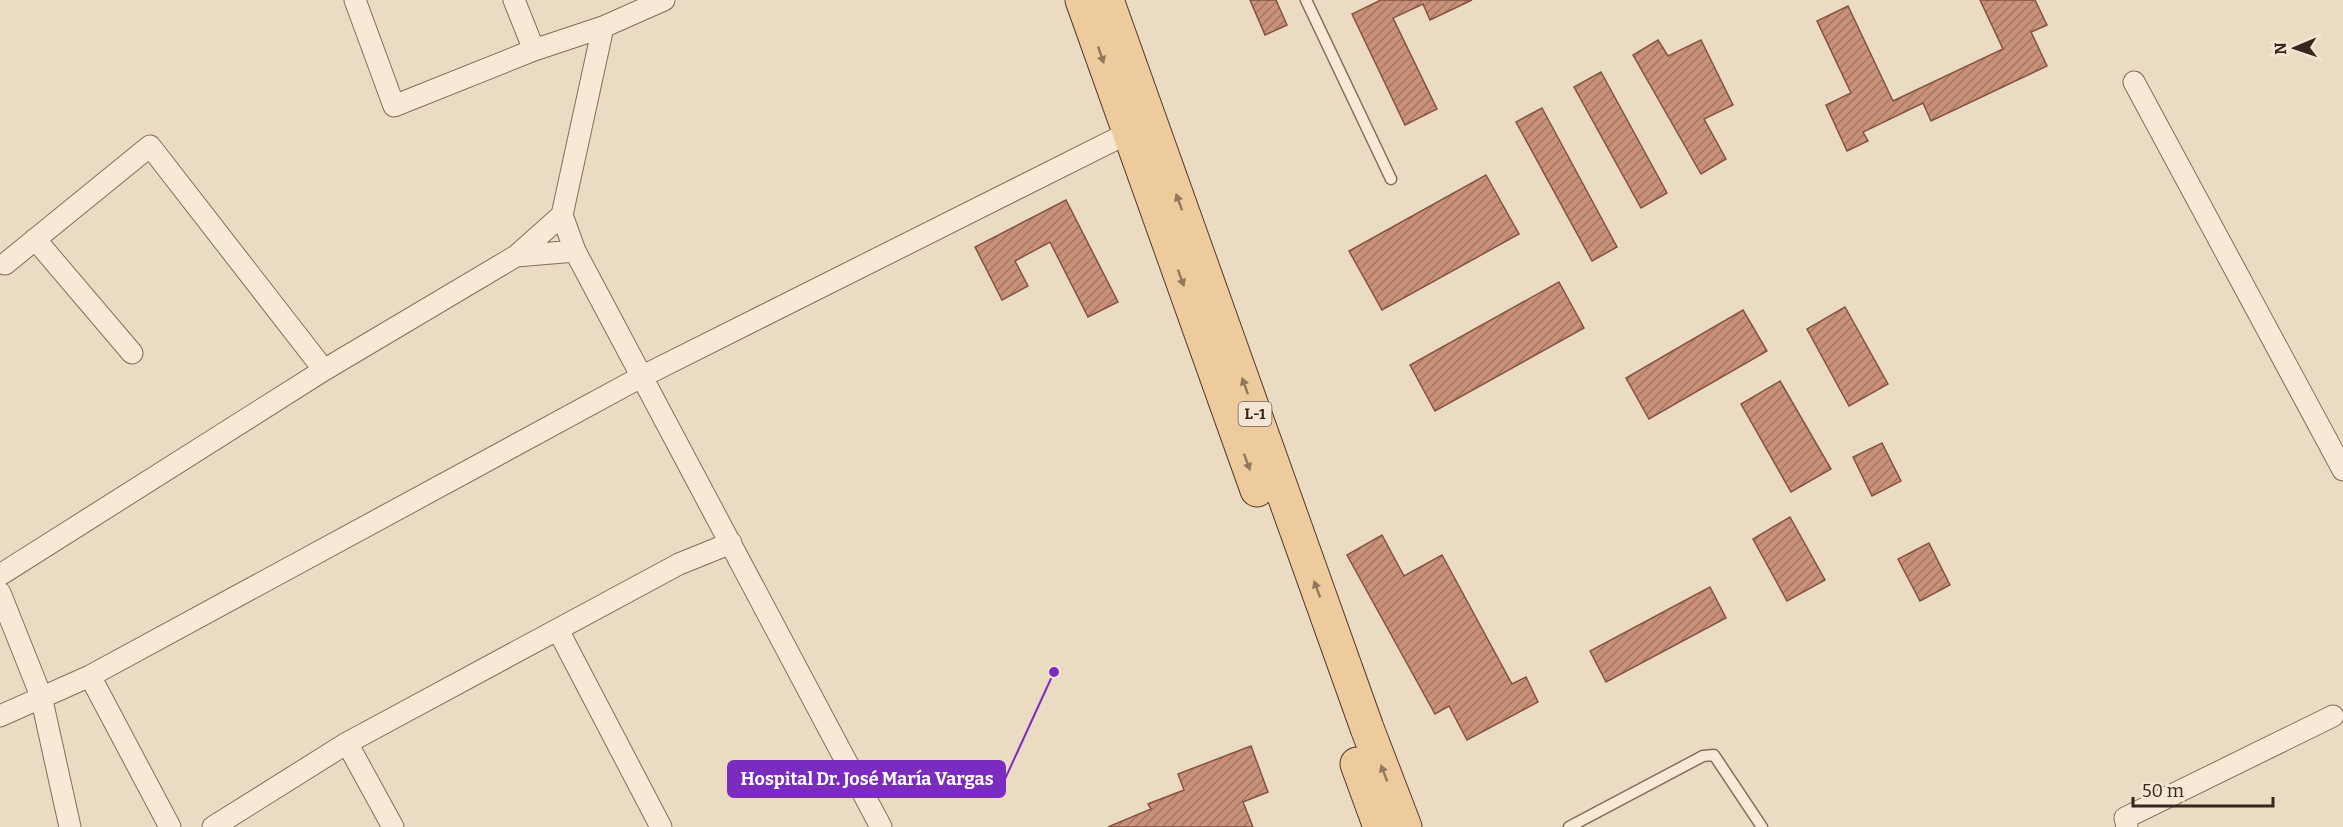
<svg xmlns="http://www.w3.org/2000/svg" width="2343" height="827" viewBox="0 0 2343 827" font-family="Bitter,serif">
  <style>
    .building { fill: url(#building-hatch); stroke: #845341; stroke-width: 1.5 }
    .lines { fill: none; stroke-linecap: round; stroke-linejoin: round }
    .lane-casing { stroke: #866c5a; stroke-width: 13 }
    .street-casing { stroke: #866c5a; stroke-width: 23 }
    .primary-casing { stroke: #543b2f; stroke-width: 35 }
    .lane { stroke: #f7e9d6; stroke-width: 10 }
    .street { stroke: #f7e9d6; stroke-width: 21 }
    .primary { stroke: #eecb9c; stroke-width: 33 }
    .oneway { fill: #92795d }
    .labels { text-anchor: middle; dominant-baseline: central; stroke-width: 4.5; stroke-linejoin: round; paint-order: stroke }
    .shield { fill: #f4e6d2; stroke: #6f6054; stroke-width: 1.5 }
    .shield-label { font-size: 15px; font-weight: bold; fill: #36271e }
    .leader { fill: none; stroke: #7b2cbf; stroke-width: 2 }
    .callout-dot { fill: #7b2cbf; stroke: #f4e6d2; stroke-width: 2 }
    .callout { fill: #7b2cbf; stroke: #7b2cbf; stroke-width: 2 }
    .callout-label { font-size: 18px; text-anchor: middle; font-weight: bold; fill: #fff }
  </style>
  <defs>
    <pattern id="building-hatch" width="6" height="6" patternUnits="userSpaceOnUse" patternTransform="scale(1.5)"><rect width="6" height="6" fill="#c9917a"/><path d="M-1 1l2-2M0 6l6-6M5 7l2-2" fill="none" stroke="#a47663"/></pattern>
  </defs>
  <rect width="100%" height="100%" fill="#ecdbc3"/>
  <path class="building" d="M1250,0h26l11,25 -22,10z
    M1381,0h91l-42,20 -7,-16 -30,14 44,91 -32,16 -53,-111z
    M1980,0h55l12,25 -16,7 16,34 -116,55 -8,-18 -60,29 5,9 -21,10 -21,-46 25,-12 -34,-72 31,-15 45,95 110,-52z
    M1658,40l10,16 33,-16 32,65 -29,14 22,40 -25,15 -68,-119z
    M1601,72l66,121 -26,15 -67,-121z
    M1542,108l75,139 -25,14 -76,-139z
    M1486,175l33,59 -137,76 -33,-59z
    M1066,200l52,102 -30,15 -38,-75 -35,19 13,25 -26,14 -27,-53z
    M1559,282l25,46 -149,83 -25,-46z
    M1845,307l43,77 -39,22 -42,-77z
    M1743,310l24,41 -118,68 -23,-41z
    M1780,381l51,88 -40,23 -50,-88z
    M1882,443l19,38 -29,15 -19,-39z
    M1790,517l35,63 -38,21 -34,-62z
    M1382,535l22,41 38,-21 70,129 14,-7 12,25 -71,38 -18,-34 -14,8 -88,-159z
    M1929,543l21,42 -30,16 -22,-42z
    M1710,587l16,31 -120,64 -16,-31z
    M1251,746l17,46 -25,10 10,25h-145l43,-18 -3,-5 36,-14 -6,-16z"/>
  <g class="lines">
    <defs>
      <path id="lane" d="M1306,0l85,179
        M1569,827l134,-71 11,-1 48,72"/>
      <path id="street" d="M355,0l39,106 140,-56 69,-23 61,-27
        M514,0l20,50
        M2134,82l209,388
        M562,215l13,36 306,576
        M35,239l97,114
        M516,256l59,-5
        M5,264l145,-118 174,224
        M0,575l324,-205 192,-114 46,-41 41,-188
        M0,593l41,103 29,131
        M558,630l103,197
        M90,676l80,151
        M0,716l90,-40 551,-299 499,-250
        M347,743l46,84
        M213,827l134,-84 332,-179 52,-21
        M2127,827l-2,-9 208,-102"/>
      <path id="primary" d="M1082,0l175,490
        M1107,0l260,728 38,99
        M1357,764l23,63"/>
    </defs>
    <use href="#lane" class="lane-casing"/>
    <use href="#street" class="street-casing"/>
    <use href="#primary" class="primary-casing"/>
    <use href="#lane" class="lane"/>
    <use href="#street" class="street"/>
    <use href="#primary" class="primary"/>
  </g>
  <defs><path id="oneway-solid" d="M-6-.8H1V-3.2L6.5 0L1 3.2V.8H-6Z" transform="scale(1.5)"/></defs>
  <g class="oneway">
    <use href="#oneway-solid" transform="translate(1101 55) rotate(71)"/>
    <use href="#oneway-solid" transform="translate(1179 202) rotate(-110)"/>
    <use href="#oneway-solid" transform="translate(1181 278) rotate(70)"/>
    <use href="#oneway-solid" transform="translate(1245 386) rotate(-110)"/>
    <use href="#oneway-solid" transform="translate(1247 462) rotate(70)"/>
    <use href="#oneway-solid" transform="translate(1317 589) rotate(-110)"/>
    <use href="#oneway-solid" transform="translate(1384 773) rotate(-111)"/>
  </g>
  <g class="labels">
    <rect class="shield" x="1238.5" y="402" width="33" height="24" rx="4.5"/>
    <g class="shield-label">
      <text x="1255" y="414">L-1</text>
    </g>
  </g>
  <path class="leader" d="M1054 672L1005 779"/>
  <circle class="callout-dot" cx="1054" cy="672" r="6"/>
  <rect class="callout" x="728" y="761" width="277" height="36" rx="6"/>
  <g class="callout-label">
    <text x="867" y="785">Hospital Dr. José María Vargas</text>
  </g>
  <g transform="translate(2295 48) rotate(268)" stroke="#f4e6d2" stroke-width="4.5" paint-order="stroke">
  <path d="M0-4.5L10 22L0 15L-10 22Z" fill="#36271e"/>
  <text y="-9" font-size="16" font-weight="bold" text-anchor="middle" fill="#36271e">N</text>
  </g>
  <path d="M2133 797v9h140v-9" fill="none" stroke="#36271e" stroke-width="3"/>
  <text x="2142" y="797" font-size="18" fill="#36271e" stroke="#f4e6d2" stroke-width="4.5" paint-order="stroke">50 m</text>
</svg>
